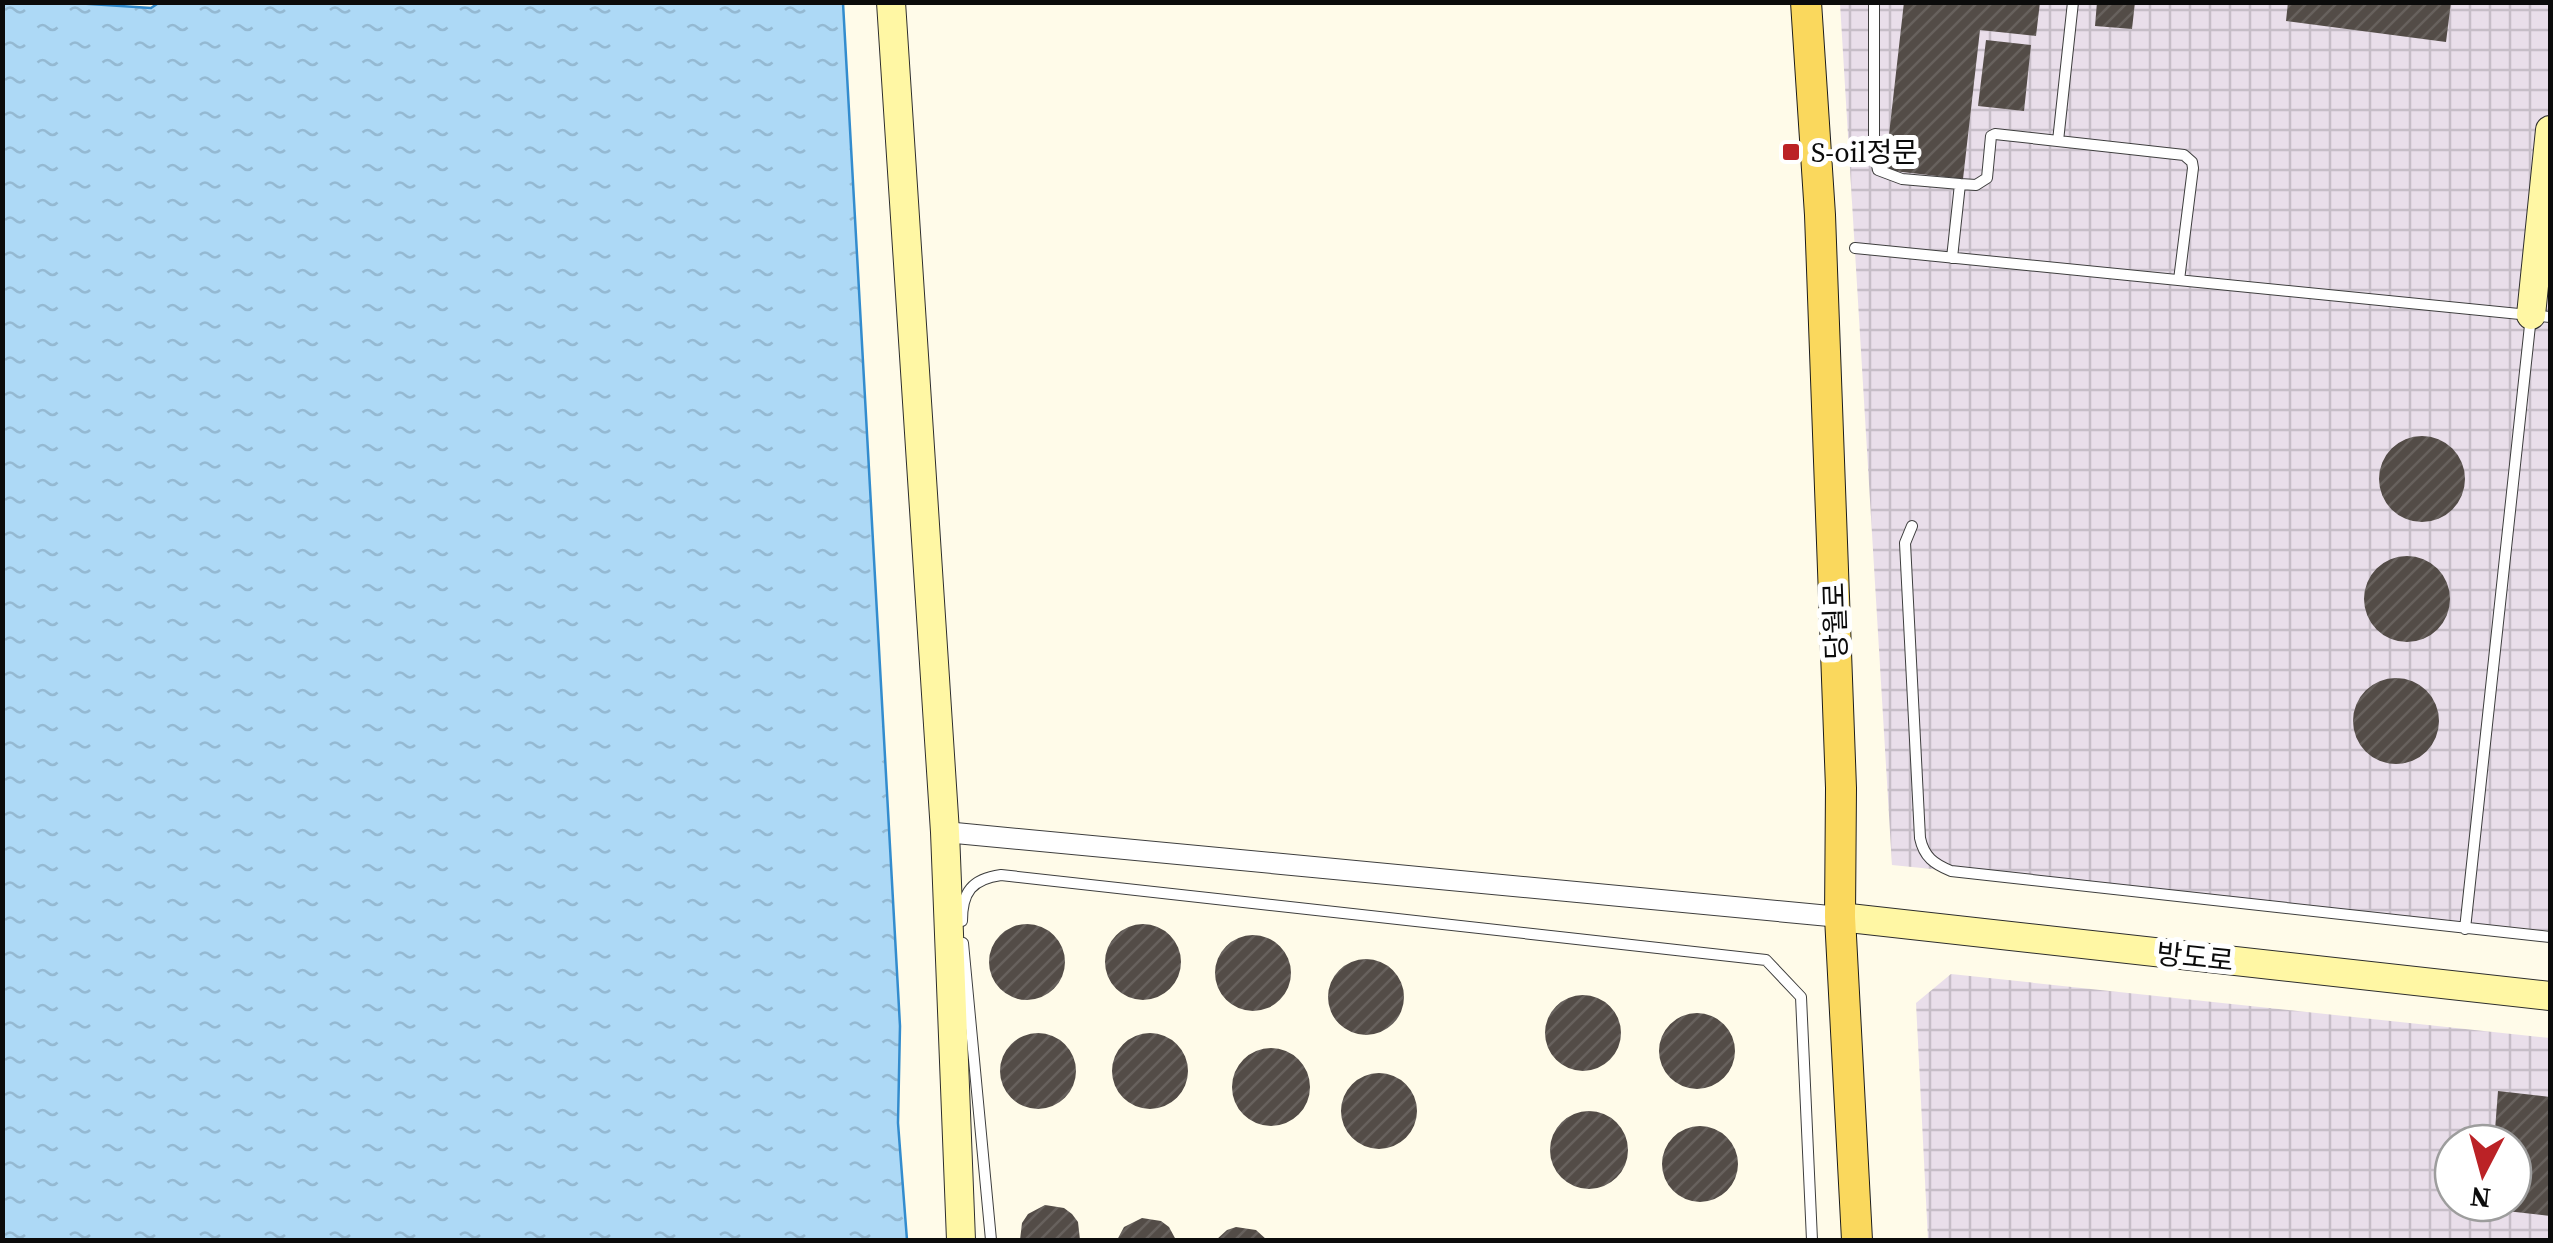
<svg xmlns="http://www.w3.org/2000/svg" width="2553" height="1243" viewBox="0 0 2553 1243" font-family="'Source Serif 4','Noto Sans KR',serif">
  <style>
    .industrial { fill: url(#industrial-grid); fill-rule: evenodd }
    .water { fill: url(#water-ripples); stroke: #338cce; stroke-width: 2.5 }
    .building { fill: url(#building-hatch) }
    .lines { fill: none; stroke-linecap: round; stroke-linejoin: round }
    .lane-casing { stroke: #3e3e3e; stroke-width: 12 }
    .street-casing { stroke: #3e3e3e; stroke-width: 22 }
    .secondary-casing { stroke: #2d2d2d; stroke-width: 30 }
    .primary-casing { stroke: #1c1c1c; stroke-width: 32 }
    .lane { stroke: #fff; stroke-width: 10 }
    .street { stroke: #fff; stroke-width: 20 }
    .secondary { stroke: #fff7a4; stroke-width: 28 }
    .primary { stroke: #fad85d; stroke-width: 30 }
    .poi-dot { fill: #bb2226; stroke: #fff; stroke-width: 4 }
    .labels { text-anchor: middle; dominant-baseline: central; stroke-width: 10; stroke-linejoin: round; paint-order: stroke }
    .poi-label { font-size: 28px; fill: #0b0b0b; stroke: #fff; text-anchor: start }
    .street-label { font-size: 28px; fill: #0b0b0b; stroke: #fff }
  </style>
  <defs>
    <pattern id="industrial-grid" width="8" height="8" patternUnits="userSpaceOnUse" patternTransform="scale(2.5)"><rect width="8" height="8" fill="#e9deea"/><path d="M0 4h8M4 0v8" fill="none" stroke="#c6bdc7"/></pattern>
    <pattern id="water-ripples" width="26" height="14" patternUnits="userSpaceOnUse" patternTransform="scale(2.5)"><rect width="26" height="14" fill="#add9f6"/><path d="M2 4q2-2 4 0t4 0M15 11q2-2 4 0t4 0" fill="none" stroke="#94b9d2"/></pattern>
    <pattern id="building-hatch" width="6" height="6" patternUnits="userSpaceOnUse" patternTransform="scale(2.5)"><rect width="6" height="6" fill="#534c47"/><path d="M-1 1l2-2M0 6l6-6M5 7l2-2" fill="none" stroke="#67615d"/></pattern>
  </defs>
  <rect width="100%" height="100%" fill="#fffbe9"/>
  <path class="industrial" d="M1840,3h710v928l-658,-66z
    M1951,974l599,64v202h-622l-12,-237zM2453,1143h60v60h-60z"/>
  <path class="water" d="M59,2l92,6 9,-6 683,1 57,1023 -2,97 9,117h-904l-1,-1237z"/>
  <path class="building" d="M1904,2h136l-4,34 -56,-6 -17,149 -78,-9z
    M2097,2h38l-3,27 -37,-3z
    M2288,2h163l-5,40 -160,-21z
    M1986,40l45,5 -7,66 -46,-5z
    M2379 479a43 43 0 1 1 86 0a43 43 0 1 1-86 0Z
    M2364 599a43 43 0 1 1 86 0a43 43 0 1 1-86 0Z
    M2353 721a43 43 0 1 1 86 0a43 43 0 1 1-86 0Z
    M1105 962a38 38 0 1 1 76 0a38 38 0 1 1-76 0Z
    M989 962a38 38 0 1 1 76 0a38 38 0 1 1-76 0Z
    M1215 973a38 38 0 1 1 76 0a38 38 0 1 1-76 0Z
    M1328 997a38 38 0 1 1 76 0a38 38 0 1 1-76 0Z
    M1545 1033a38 38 0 1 1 76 0a38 38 0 1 1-76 0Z
    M1659 1051a38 38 0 1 1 76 0a38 38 0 1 1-76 0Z
    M1000 1071a38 38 0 1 1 76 0a38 38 0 1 1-76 0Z
    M1112 1071a38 38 0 1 1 76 0a38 38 0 1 1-76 0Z
    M1232 1087a39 39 0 1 1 78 0a39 39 0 1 1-78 0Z
    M1341 1111a38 38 0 1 1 76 0a38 38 0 1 1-76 0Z
    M2498,1091l52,6v119l-61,-7 1,-6h23v-60h-19z
    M1550 1150a39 39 0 1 1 78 0a39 39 0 1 1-78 0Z
    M1662 1164a38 38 0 1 1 76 0a38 38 0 1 1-76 0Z
    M1045,1205l19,3 8,6 6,8 2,18h-60l2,-17 6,-9z
    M1142,1218l19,3 8,6 7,13h-59l7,-13z
    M1236,1227l20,3 11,10h-51l11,-10z"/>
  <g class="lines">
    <defs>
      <path id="lane" d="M1874,2v148l4,20 24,9 58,5 -8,74
        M2058,141l15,-139
        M1960,184l16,1 11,-7 4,-42 4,-2 189,21 8,7 1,6 -14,112
        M1855,248l695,69
        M1912,526l-7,17 15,295c4,19 14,26 31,33l599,66
        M962,921c0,-29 10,-42 39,-46l765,85 35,37 11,243
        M2465,929l66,-613
        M963,943l28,297"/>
      <path id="street" d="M945,832l895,85"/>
      <path id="secondary" d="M891,2l54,830 16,408
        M2531,315l19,-185
        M1840,917l710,79"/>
      <path id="primary" d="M1806,2l14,213 21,573 -1,129 17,323"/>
    </defs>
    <use href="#lane" class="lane-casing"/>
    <use href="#street" class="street-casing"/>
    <use href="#secondary" class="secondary-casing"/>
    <use href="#primary" class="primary-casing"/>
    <use href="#lane" class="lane"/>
    <use href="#street" class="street"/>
    <use href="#secondary" class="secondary"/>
    <use href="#primary" class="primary"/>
  </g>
  <rect class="poi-dot" x="1781" y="142" width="20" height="20" rx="5"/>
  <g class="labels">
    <g class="poi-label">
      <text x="1811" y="152">S-oil정문</text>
    </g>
    <g class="street-label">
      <text transform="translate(1835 621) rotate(-92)">당월로</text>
      <text transform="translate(2195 957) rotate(6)">방도로</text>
    </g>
  </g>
  <rect width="2553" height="1243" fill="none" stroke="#0b0b0b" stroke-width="10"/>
  <g transform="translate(2483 1173) rotate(186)"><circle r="48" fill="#ffffff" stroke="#9d9d9d" stroke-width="2.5"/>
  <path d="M0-8L18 38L0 25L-18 38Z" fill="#bb2226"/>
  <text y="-15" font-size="28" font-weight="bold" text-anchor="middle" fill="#0b0b0b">N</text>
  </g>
</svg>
